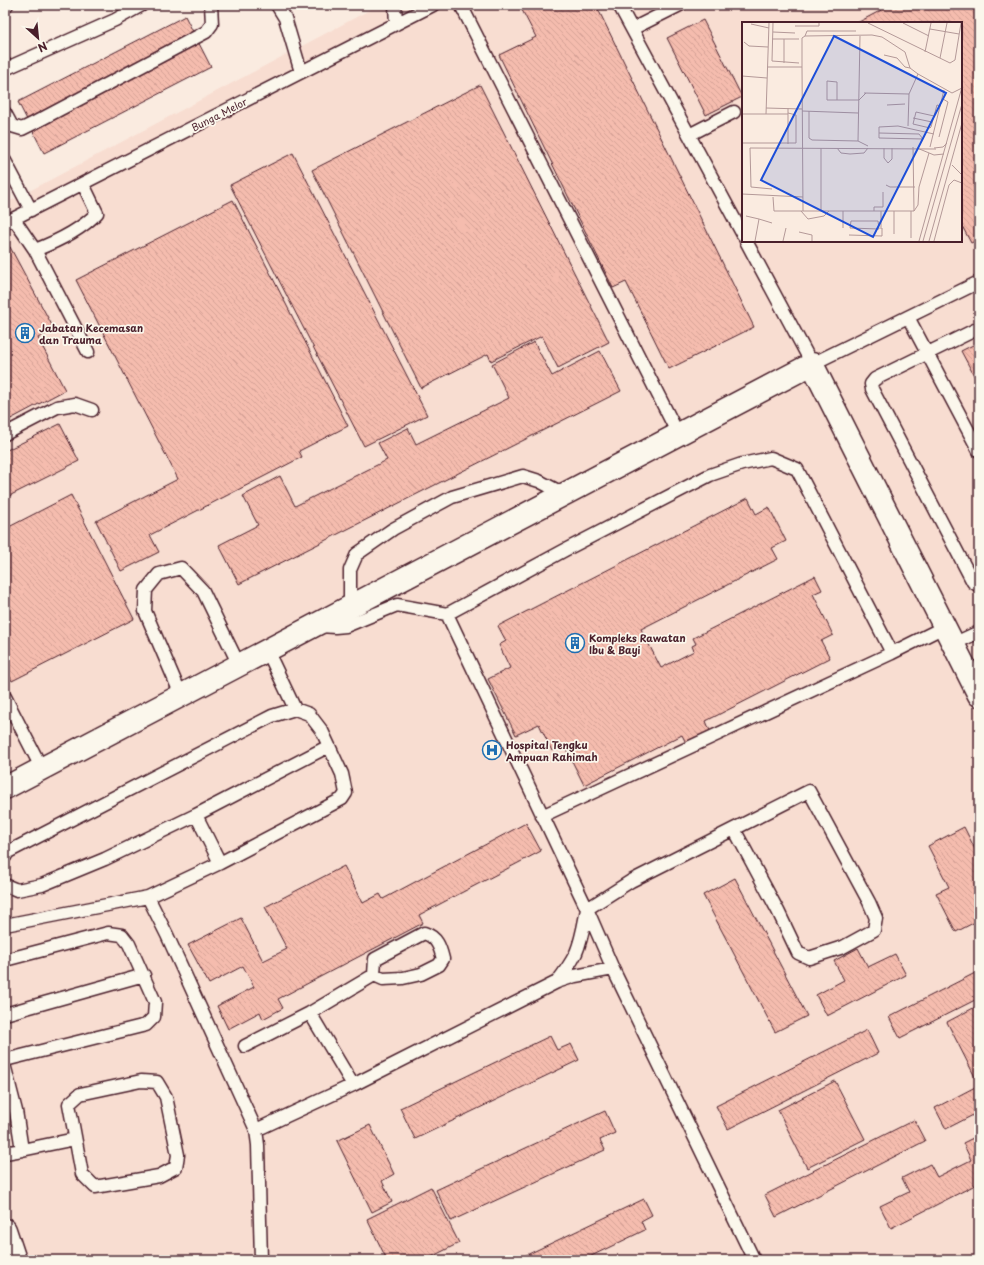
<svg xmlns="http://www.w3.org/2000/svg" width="984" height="1265" viewBox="0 0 984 1265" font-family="'Playpen Sans',sans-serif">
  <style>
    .built { fill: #f8ddd1; fill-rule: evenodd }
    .building { fill: url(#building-back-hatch); stroke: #4a1f2b }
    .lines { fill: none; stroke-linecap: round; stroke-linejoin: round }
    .service-casing { stroke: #4a1f2b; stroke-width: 15 }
    .minor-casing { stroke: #4a1f2b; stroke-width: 25 }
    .service { stroke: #fbf7ec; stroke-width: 12 }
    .minor { stroke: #fbf7ec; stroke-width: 22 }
    .labels { text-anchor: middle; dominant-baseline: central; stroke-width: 3.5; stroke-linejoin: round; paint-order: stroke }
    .street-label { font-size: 10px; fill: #4a1f2b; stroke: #fbf7ec }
    .poi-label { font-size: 10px; font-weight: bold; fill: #4a1f2b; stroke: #fbf7ec; text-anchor: start }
    .inset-road { fill: none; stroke: #b49998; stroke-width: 1 }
    .view { fill: #1d4ed8; fill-opacity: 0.15; stroke: #1d4ed8; stroke-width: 2 }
    .inset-edge { fill: none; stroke: #4a1f2b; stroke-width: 2 }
  </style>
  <defs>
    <pattern id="building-back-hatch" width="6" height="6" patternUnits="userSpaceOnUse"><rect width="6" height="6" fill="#f5bcae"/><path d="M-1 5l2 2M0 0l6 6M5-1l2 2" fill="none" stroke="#d4a196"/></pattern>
  </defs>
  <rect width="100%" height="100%" fill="#faebe0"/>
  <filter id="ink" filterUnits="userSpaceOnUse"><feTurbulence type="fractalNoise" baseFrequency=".025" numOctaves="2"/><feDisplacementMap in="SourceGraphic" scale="8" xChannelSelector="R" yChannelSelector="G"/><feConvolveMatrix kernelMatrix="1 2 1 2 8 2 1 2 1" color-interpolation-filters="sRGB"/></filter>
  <g filter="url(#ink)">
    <path class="built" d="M379,5h600v1255h-974v-1056zM743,23h218v218h-218z"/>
    <path class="building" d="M532,5h64l158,322 -85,42 -43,-87 -13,6 -114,-233 37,-18 -14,-27z
      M891,5h88v234l-8,4 -10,-19v-201h-104z
      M185,16l26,51 -167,86 -26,-51z
      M703,20l39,77 -36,18 -39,-77z
      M480,85l129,257 -51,26 -16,-32 -51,25 -3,-7 -67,34 -109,-218z
      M293,153l134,262 -63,31 -134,-261z
      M233,200l115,226 -49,25 3,6 -152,78 9,17 -38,19 -25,-50 82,-42 -102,-199z
      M10,247l44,82 -16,9 27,52 -60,32v-172z
      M534,342l18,34 48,-25 21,40 -382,193 -20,-39 39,-20 -15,-29 37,-20 15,30 92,-46 -9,-17 30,-15 8,16 93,-46 -17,-34z
      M979,342v40l-1,1 -17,-32z
      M60,424l19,37 -74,37v-47z
      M71,495l63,124 -122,62 -7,-13v-139z
      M748,498l8,16 13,-7 17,34 -14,7 6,11 -137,70 20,39 33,-17 -2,-5 4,-2 -3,-6 122,-62 7,14 -9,4 20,41 -12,6 9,17 -124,63 4,10 -24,12 -4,-8 -98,50 -20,-40 -12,6 -13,-27 -23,11 -28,-56 22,-11 -11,-23 7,-4 -8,-15z
      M526,823l15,28 -122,64 4,8 -145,76 5,9 -20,11 -3,-7 -32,17 -11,-23 37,-19 -11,-21 -34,18 -21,-39 53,-27 22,43 24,-12 -22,-42 79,-41 19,37 17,-9 3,5z
      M964,827l15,30v63l-23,12 -20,-39 13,-6 -21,-41z
      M735,878l72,138 -32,16 -72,-137z
      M858,948l10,19 27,-13 11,21 -79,41 -11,-21 28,-15 -10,-19z
      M979,971v27l-79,40 -11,-21z
      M979,1005v72l-3,2 -29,-57z
      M867,1030l11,23 -150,76 -12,-23z
      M550,1036l7,14 14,-6 8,16 -164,79 -15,-31z
      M835,1081l30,58 -58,29 -29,-58z
      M979,1085v27l-33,17 -11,-21z
      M605,1111l10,22 -15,7 5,10 -154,71 -15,-31z
      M914,1120l11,21 -149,76 -11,-22z
      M370,1125l24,49 -12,7 10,21 -20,10 -35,-71z
      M979,1135v48l-88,45 -11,-22 29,-14 -7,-14 28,-14 7,13 34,-17 -8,-17z
      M431,1187l28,56 -34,17h-38l-20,-41z
      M644,1199l8,16 -11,6 4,9 -62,30h-67z"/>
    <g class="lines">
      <defs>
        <path id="service" d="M277,5l8,13 16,54
          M395,5l1,19
          M461,5l217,429
          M619,5l124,230
          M5,6l2,-1
          M632,29l48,-24
          M5,69l110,-49 27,-15
          M5,113l7,13 10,3 12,-6 172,-91 6,-8 -1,-19
          M689,135l45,-23
          M5,161l26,49
          M83,184l14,29c-16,17 -41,29 -62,37l53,102
          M14,219l21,31
          M5,223l428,-218
          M746,241l66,123 167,-82
          M908,317l71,134
          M979,328l-104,51 -4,5 1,5 101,193 6,4
          M5,434l52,-27 18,-3 17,6
          M350,606v-36l7,-16 36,-25 59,-32 71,-21 16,5 25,13
          M447,614l140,295 26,60 141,291
          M320,626l15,1 11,-1 51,-21 50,9 118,-64 145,-75 32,-11 29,-6 26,11 95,184
          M953,644l26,-12
          M267,650l28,59
          M181,695l-36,-84 1,-21 13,-16 22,-6 22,23 36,74
          M5,697l37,72
          M196,815l24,48
          M542,816l350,-163 52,-26
          M5,857l3,-5 264,-136 23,-7 14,5 13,17 7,15 13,28 4,19 -4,6 -122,64 -72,34 -143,28
          M5,885l12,5 25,-5 63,-26 91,-44 133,-69
          M148,897l19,38 89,195 2,15 3,115
          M424,933c13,4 16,14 19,26l-4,6 -18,9 -18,4 -20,1 -9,-4 1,-16z
          M5,960l103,-27 14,2 7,9 26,58 -1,15 -8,8 -141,35
          M557,982c7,-9 14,-19 19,-29 6,-14 8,-29 11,-44l44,-28 178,-90 60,111 7,16 -2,12 -31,17 -34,11 -11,-5 -20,-42 -44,-82
          M310,1013l43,72
          M5,1014l139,-39
          M245,1046l65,-33 64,-38
          M5,1068l11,43 6,39 -17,3
          M141,1081l16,1 9,15 12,58 -2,12 -17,9 -64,11 -13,-13 -13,-70 11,-10z
          M256,1130l97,-45 204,-103 18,-6 38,-7
          M22,1150l53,-11"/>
        <path id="minor" d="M5,788l807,-424 167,331
          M5,1230l10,30"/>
      </defs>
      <use href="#service" class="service-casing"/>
      <use href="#minor" class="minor-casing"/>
      <use href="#service" class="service"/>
      <use href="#minor" class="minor"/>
    </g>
  </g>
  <defs>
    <symbol id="building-ring" viewBox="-11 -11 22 22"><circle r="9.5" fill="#fbf7ec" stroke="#1f6fb2" stroke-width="1.5"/><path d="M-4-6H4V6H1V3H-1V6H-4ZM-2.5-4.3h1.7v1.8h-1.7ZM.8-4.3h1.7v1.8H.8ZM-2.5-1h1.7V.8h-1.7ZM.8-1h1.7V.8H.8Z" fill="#1f6fb2"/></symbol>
    <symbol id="hospital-ring" viewBox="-11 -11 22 22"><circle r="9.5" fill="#fbf7ec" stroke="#1f6fb2" stroke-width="1.5"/><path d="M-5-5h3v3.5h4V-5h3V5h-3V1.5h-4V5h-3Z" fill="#1f6fb2"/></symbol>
  </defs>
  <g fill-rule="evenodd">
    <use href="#building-ring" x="14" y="322" width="22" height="22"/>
    <use href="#building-ring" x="564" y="632" width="22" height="22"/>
    <use href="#hospital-ring" x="481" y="739" width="22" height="22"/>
  </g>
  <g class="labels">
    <g class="street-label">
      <text transform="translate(219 114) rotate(-27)">Bunga Melor</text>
    </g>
    <g class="poi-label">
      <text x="39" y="327">Jabatan Kecemasan<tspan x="39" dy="12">dan Trauma</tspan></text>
      <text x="589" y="637">Kompleks Rawatan<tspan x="589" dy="12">Ibu &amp; Bayi</tspan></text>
      <text x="506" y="744">Hospital Tengku<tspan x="506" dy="12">Ampuan Rahimah</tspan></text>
    </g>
  </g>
  <g transform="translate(742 22)">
    <rect width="220" height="220" fill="#faebe0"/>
    <path class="inset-road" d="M31,1l-1,38 27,2M126,1l82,40 5,-3 6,-37M161,1l26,13M9,2l18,4M53,4h24v-3M188,7l29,5M31,10l22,1M63,14l2,-5h49M30,17h27M2,20l5,4 19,1M183,30l6,-29M142,33l13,3 8,9 5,1M198,36l7,-35M42,41v-24M25,45h35M0,54l25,2M122,71l45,1M95,78v-18l-10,-1v19h32l7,-7M145,83l18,-1M24,86l36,1M46,86v36M60,89l56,2M67,89v27l3,2 46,1 10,5M0,92h46M24,92l3,-91M192,94l-18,-4 -3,12 17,4 1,-1 6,-22 4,1M171,96l19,4M166,104l1,-32 9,-20M137,111l40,1 4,5 -44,-1v-11l19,-1 36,8M197,115l9,-35 -5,-3M116,119l2,-105M0,121h54v-28l-8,-2M171,125l1,64M188,125l14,-57M95,126l4,5 9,1 14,-1 4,-5M142,126v10l4,5 4,-4v-11M175,126l17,7 10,-1M192,126l9,-1 4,-4M210,143l10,10M144,163l4,2h25M30,167l-21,-2 -1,-39 186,1M0,172l61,3M31,175l1,14h140l4,-6 1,-18 10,-34M59,189l7,8 16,-3 5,-5M61,189l-1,-144v-29l3,-2 67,-1 10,2 23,15 5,16 8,6 34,19 10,-5M79,189v-63M101,189v17M132,189v-4h9v-15M4,194l13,3 -4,22M17,197l13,4M109,199h27l1,8 -29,-1zM139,207v-18M57,210l13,3v6M152,212v-23M107,213l33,1v-8M169,216v-27M41,219l3,-13M177,219l43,-154M181,219l39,-137M187,219l33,-118M192,219l15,-56 5,-5 8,3"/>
    <path class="view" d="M92,14l112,57 -73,144 -112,-57z"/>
    <rect width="220" height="220" class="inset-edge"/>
  </g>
  <rect width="984" height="1265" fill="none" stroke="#fbf7ec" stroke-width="20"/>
  <rect x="10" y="10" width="964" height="1245" fill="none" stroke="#4a1f2b" stroke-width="1.5" filter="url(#ink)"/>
  <g transform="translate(38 38) rotate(153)" stroke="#fbf7ec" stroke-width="3" paint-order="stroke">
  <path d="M0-3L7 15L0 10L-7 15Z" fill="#4a1f2b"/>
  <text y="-6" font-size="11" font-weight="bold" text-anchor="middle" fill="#4a1f2b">N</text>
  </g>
</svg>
